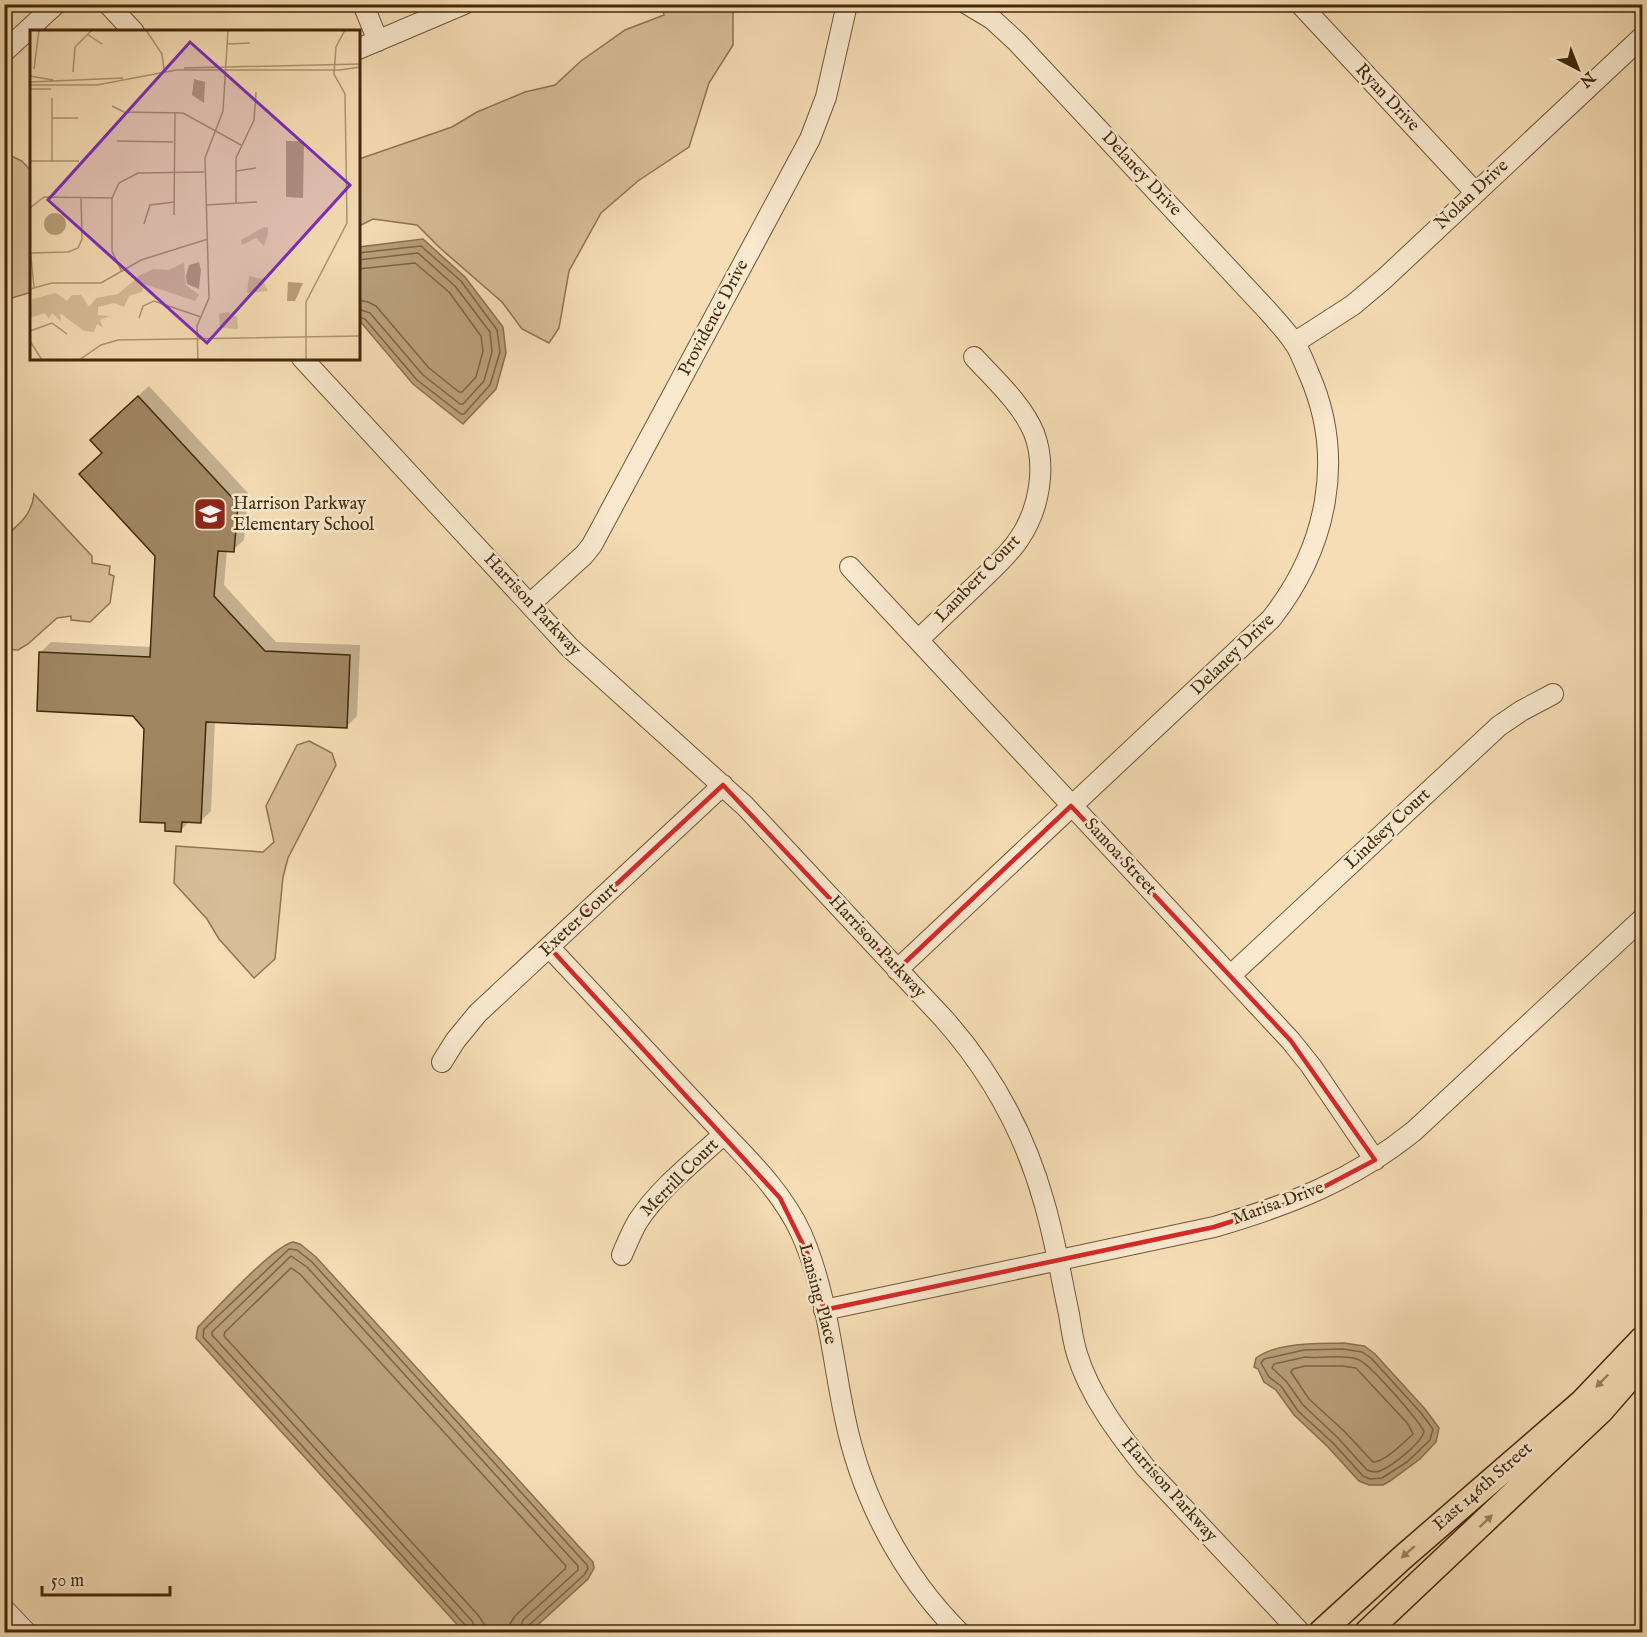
<svg xmlns="http://www.w3.org/2000/svg" width="1647" height="1637" viewBox="0 0 1647 1637" font-family="'IM FELL English',serif">
  <style>
    .green { fill: #d8be98; stroke: #8e7451; stroke-width: 1.5 }
    .water { fill: #b9a07b; stroke: #8a704e; stroke-width: 1.5 }
    .shadow { fill: #0003 }
    .lines { fill: none; stroke-linecap: round; stroke-linejoin: round }
    .shore { stroke: #7e6442; stroke-width: 1.5 }
    .building { fill: #a08763; stroke: #43290a; stroke-width: 1.5 }
    .minor-casing { stroke: #705635; stroke-width: 22 }
    .major-casing { stroke: #43290a; stroke-width: 27 }
    .minor { stroke: #f9e9cf; stroke-width: 20 }
    .major { stroke: #f6ddb5; stroke-width: 24 }
    .oneway { fill: #9c8360 }
    .marked { fill: none; stroke: #d62828; stroke-width: 4.5; stroke-linejoin: round }
    .labels { text-anchor: middle; dominant-baseline: central; stroke-width: 5; stroke-linejoin: round; paint-order: stroke }
    .street-label { font-size: 18px; fill: #43290a; stroke: #f9e9cf }
    .poi-label { font-size: 18px; fill: #43290a; stroke: #f9e9cf; text-anchor: start }
    .inset-road { fill: none; stroke: #ae9571; stroke-width: 1.5 }
    .view { fill: #7b2cbf; fill-opacity: 0.15; stroke: #7b2cbf; stroke-width: 3 }
    .inset-edge { fill: none; stroke: #43290a; stroke-width: 3 }
  </style>
  <rect width="100%" height="100%" fill="#f6ddb5"/>
  <filter id="stains"><feTurbulence type="fractalNoise" baseFrequency=".00333" numOctaves="4"/><feColorMatrix values="0 0 0 0 .2 0 0 0 0 .09 0 0 0 0 .02 0 0 0 .5 -.17"/></filter>
  <radialGradient id="worn" r=".72"><stop offset=".6" stop-color="#630" stop-opacity="0"/><stop offset="1" stop-color="#630" stop-opacity=".3"/></radialGradient>
  <path class="green" d="M661,5h72v40l-24,38 -20,64 -51,34 -37,32 -32,58 -10,57 -10,15 -27,-14 -20,-27 -62,-54 -23,-23 -44,-6 -14,7v-67l93,-32 25,-15 48,-20 30,-7 26,-24 44,-31 39,-15z
    M5,153l17,8 9,10 1,121 -27,8z
    M34,494l58,62v7l18,3 -1,8 5,2 -4,27 -20,19 -19,-2v-4l-14,2 -29,26 -10,6 -13,-1v-112c14,-13 27,-22 29,-43z
    M309,741l23,12 4,12 -48,93 -5,19 -8,82 -21,19 -35,-39 -12,-20 -33,-36 2,-37 87,6 11,-10 -8,-36 31,-61z"/>
  <path class="water" d="M423,239l42,38 38,50 3,26 -10,36 -33,35 -50,-40 -54,-64v-73z
    M293,1242l7,2 16,13 277,305 1,6 -6,11 -58,53h-66l-268,-294 2,-11c18,-18 74,-80 95,-85z
    M1344,1343l20,3 10,7 51,56 14,19 -3,14 -16,17 -30,22 -7,4h-14l-10,-4 -31,-34 -34,-32 -18,-25 -12,-8 -6,-13 -4,-2 2,-9c21,-16 62,-14 88,-15z"/>
  <path class="shadow" d="M149,386l99,107 -4,47 -11,10h-6l-3,35 52,57 84,3 -3,71 -10,10 -132,-5 -4,90 -10,10h-11l-9,9 -14,-8 -21,-93 -12,-15 -93,-62 10,-10 101,5 4,-91 -52,-104 -2,-22z"/>
  <g class="lines">
    <path class="shore" d="M358,253l63,-7 40,35 36,49 3,22 -10,33 -26,29h-3l-44,-34 -52,-61 -7,-2
      M358,260l60,-7 37,33 35,46 2,20 -8,29 -21,23h-3l-37,-29 -53,-62 -12,-4
      M358,269l57,-6 34,29 32,44 2,15 -7,26 -14,15h-3l-30,-24 -53,-62 -8,-4 -10,-2
      M1343,1349l19,3 9,6 50,55 12,16 -3,11 -23,22 -25,16 -12,1 -7,-3 -30,-33 -35,-32 -17,-25 -12,-9 -8,-14 3,-4 40,-9z
      M1305,1357c17,2 35,-3 52,2 12,3 59,59 67,72 -2,12 -31,34 -42,39 -5,3 -10,2 -15,0l-29,-32 -35,-33 -17,-24 -14,-13 2,-4z
      M1305,1366h37l14,2 52,56 5,10c-9,8 -28,28 -40,28l-29,-31 -35,-32 -18,-27 2,-3z
      M468,1632l-2,-6 -263,-289 1,-8 85,-80 8,1 15,12 275,303 1,4 -4,6 -56,51 -2,6
      M476,1632l-4,-11 -260,-286v-3l79,-76 16,11 271,299v4l-55,50 -4,12
      M485,1632l-1,-8 -6,-9 -254,-279 1,-4 66,-64 9,6 266,292 -1,3 -50,47 -5,8v8"/>
  </g>
  <path class="building" d="M138,396l100,108 -4,48 -16,-1 -4,45 51,55 85,4 -3,73 -141,-6 -5,101 -19,-1 -1,10 -16,-1v-8l-25,-1 4,-93 -11,-13 -96,-5 2,-59 111,5 5,-101 -76,-82 23,-21 -12,-13z"/>
  <g class="lines">
    <defs>
      <path id="minor" d="M108,4l26,28
        M363,4l15,37
        M1300,4l175,188
        M358,49l106,-45
        M4,52l52,-48
        M1294,343l59,-38 32,-27 257,-241
        M302,358l268,290 175,158 199,213c47,53 81,115 100,183 11,37 17,75 25,112 2,13 4,27 8,40 13,42 41,79 68,113l155,165
        M850,567l441,474 20,25 64,94
        M530,604l54,-49 8,-10 203,-378 15,-28 16,-42 21,-93
        M918,640c20,-19 40,-38 60,-57 14,-14 30,-27 41,-44 20,-29 28,-72 15,-106 -12,-29 -39,-53 -60,-76
        M549,947c53,57 106,113 159,170 33,36 72,70 93,116 26,58 31,124 44,185 16,79 57,157 114,214
        M897,970l374,-351c56,-71 75,-161 38,-245 -5,-11 -9,-24 -16,-33 -8,-11 -18,-22 -27,-32l-249,-267 -25,-23 -25,-15
        M1231,975l268,-249 22,-15 32,-17
        M442,1062l13,-21 23,-28 245,-228
        M622,1255c5,-12 10,-24 16,-34 22,-34 57,-60 86,-87
        M824,1310l390,-83c75,-22 138,-46 200,-96l228,-212
        M4,1609l22,23"/>
      <path id="major" d="M1321,1632l81,-74 180,-156 60,-63
        M1367,1632l234,-221 41,-47"/>
    </defs>
    <use href="#minor" class="minor-casing"/>
    <use href="#major" class="major-casing"/>
    <use href="#minor" class="minor"/>
    <use href="#major" class="major"/>
  </g>
  <defs><path id="oneway-solid" d="M-6-.8H1V-3.2L6.5 0L1 3.2V.8H-6Z" transform="scale(1.5)"/></defs>
  <g class="oneway">
    <use href="#oneway-solid" transform="translate(1602 1381) rotate(134)"/>
    <use href="#oneway-solid" transform="translate(1486 1521) rotate(-44)"/>
    <use href="#oneway-solid" transform="translate(1408 1552) rotate(139)"/>
  </g>
  <path class="marked" d="M723,785l174,185 174,-164 220,235 84,119 -76,40 -85,27 -390,83 -12,-47 -32,-65 -231,-251z"/>
  <defs>
    <symbol id="school-square" viewBox="-11 -11 22 22"><rect x="-9" y="-9" width="18" height="18" rx="4" fill="#8f2418" stroke="#f9e9cf"/><path d="M0-5L7-2L0 1L-7-2ZM-4 1L0 2.5L4 1V4Q0 6-4 4Z" fill="#fff"/></symbol>
  </defs>
  <g fill-rule="evenodd">
    <use href="#school-square" x="191" y="495" width="38" height="38"/>
  </g>
  <g class="labels">
    <g class="street-label">
      <text transform="translate(1387 98) rotate(47)">Ryan Drive</text>
      <text transform="translate(1141 174) rotate(47)">Delaney Drive</text>
      <text transform="translate(1472 195) rotate(-43)">Nolan Drive</text>
      <text transform="translate(714 318) rotate(-62)">Providence Drive</text>
      <text transform="translate(978 579) rotate(-46)">Lambert Court</text>
      <text transform="translate(532 605) rotate(47)">Harrison Parkway</text>
      <text transform="translate(1233 655) rotate(-44)">Delaney Drive</text>
      <text transform="translate(1388 829) rotate(-43)">Lindsey Court</text>
      <text transform="translate(1120 857) rotate(47)">Samoa Street</text>
      <text transform="translate(579 920) rotate(-43)">Exeter Court</text>
      <text transform="translate(877 947) rotate(47)">Harrison Parkway</text>
      <text transform="translate(680 1178) rotate(-45)">Merrill Court</text>
      <text transform="translate(1278 1204) rotate(-20)">Marisa Drive</text>
      <text transform="translate(817 1294) rotate(75)">Lansing Place</text>
      <text transform="translate(1483 1487) rotate(-41)">East 146th Street</text>
      <text transform="translate(1169 1490) rotate(48)">Harrison Parkway</text>
    </g>
    <g class="poi-label">
      <text x="233" y="504">Harrison Parkway<tspan x="233" dy="21">Elementary School</tspan></text>
    </g>
  </g>
  <g transform="translate(30 30)">
    <rect width="330" height="330" fill="#f6ddb5"/>
    <path d="M234,197h4v7l-4,12 -8,-8 -14,7 -1,-5zM154,233l2,22 13,10 -4,6 -51,-17 -2,8 -13,4 -5,11 -10,-4 -16,4v8l12,1 -10,4 3,8 -6,-4 -3,8 -10,-1 -24,-18 1,9 -9,-9 -3,6 -4,-6 -15,5 2,-19 24,-6 11,8 5,-6h9l8,12 7,-9 22,-4 22,-19 13,-6 15,1zM219,246l13,3 6,12 -21,2zM198,282l9,5 1,12 -18,-1 -1,-14z" fill="#d8be98"/>
    <path d="M164,49l11,3 -1,21 -12,-8zM256,111h18l-1,57 -17,-1zM14 194a11 11 0 1 1 22 0a11 11 0 1 1-22 0ZM169,232l2,8 -2,19 -12,-5 -1,-8 3,-11zM258,252l15,1 -8,18h-8z" fill="#b9a07b"/>
    <path class="inset-road" d="M116,0l16,24 2,15M57,4l15,10M198,14l22,-1M154,38l176,-4M4,39l5,-39M310,40l20,-3M43,42l2,-25 17,-17M0,46l23,4M0,52l93,-4M0,55h67l79,-15h165M0,59h21M22,68v63M82,76l12,6 59,1 58,32M22,88h26M87,111l56,1M0,131h49M206,141l20,-3M206,174v-46l18,-38 2,-28M176,175l51,-3M0,178l14,-11 68,1M144,185l1,-103M114,194l6,-19 24,-3M0,218l4,39M0,223l38,-1 10,-4 4,-9 -1,-42M92,242l-10,-21v-53l7,-15 19,-10 66,-1M0,259l22,-6h49l40,-23 67,-21M109,288l4,-12 11,-5 47,16M0,301l22,-8 15,11M0,311l12,19M49,330l22,-15 17,-5 242,-4M168,330l-1,-34 12,-28 -4,-140 18,-47 5,-81M276,330v-58l41,-79 -2,-129 -11,-20 2,-27 9,-17"/>
    <path class="view" d="M160,12l160,143 -143,158 -159,-143z"/>
    <rect width="330" height="330" class="inset-edge"/>
  </g>
  <rect width="1647" height="1637" fill="none" stroke="#f6ddb5" stroke-width="24"/>
  <rect x="6" y="6" width="1635" height="1625" fill="none" stroke="#43290a" stroke-width="3"/>
  <rect x="12" y="12" width="1623" height="1613" fill="none" stroke="#43290a" stroke-width="1.5"/>
  <g transform="translate(1578 69) rotate(138)" stroke="#f9e9cf" stroke-width="4.5" paint-order="stroke">
  <path d="M0-4.5L10 22L0 15L-10 22Z" fill="#43290a"/>
  <text y="-9" font-size="16" font-weight="bold" text-anchor="middle" fill="#43290a">N</text>
  </g>
  <path d="M42 1586v9h128v-9" fill="none" stroke="#43290a" stroke-width="3"/>
  <text x="51" y="1586" font-size="18" fill="#43290a" stroke="#f9e9cf" stroke-width="4.5" paint-order="stroke">50 m</text>
  <rect width="100%" height="100%" filter="url(#stains)"/>
  <rect width="100%" height="100%" fill="url(#worn)"/>
</svg>
